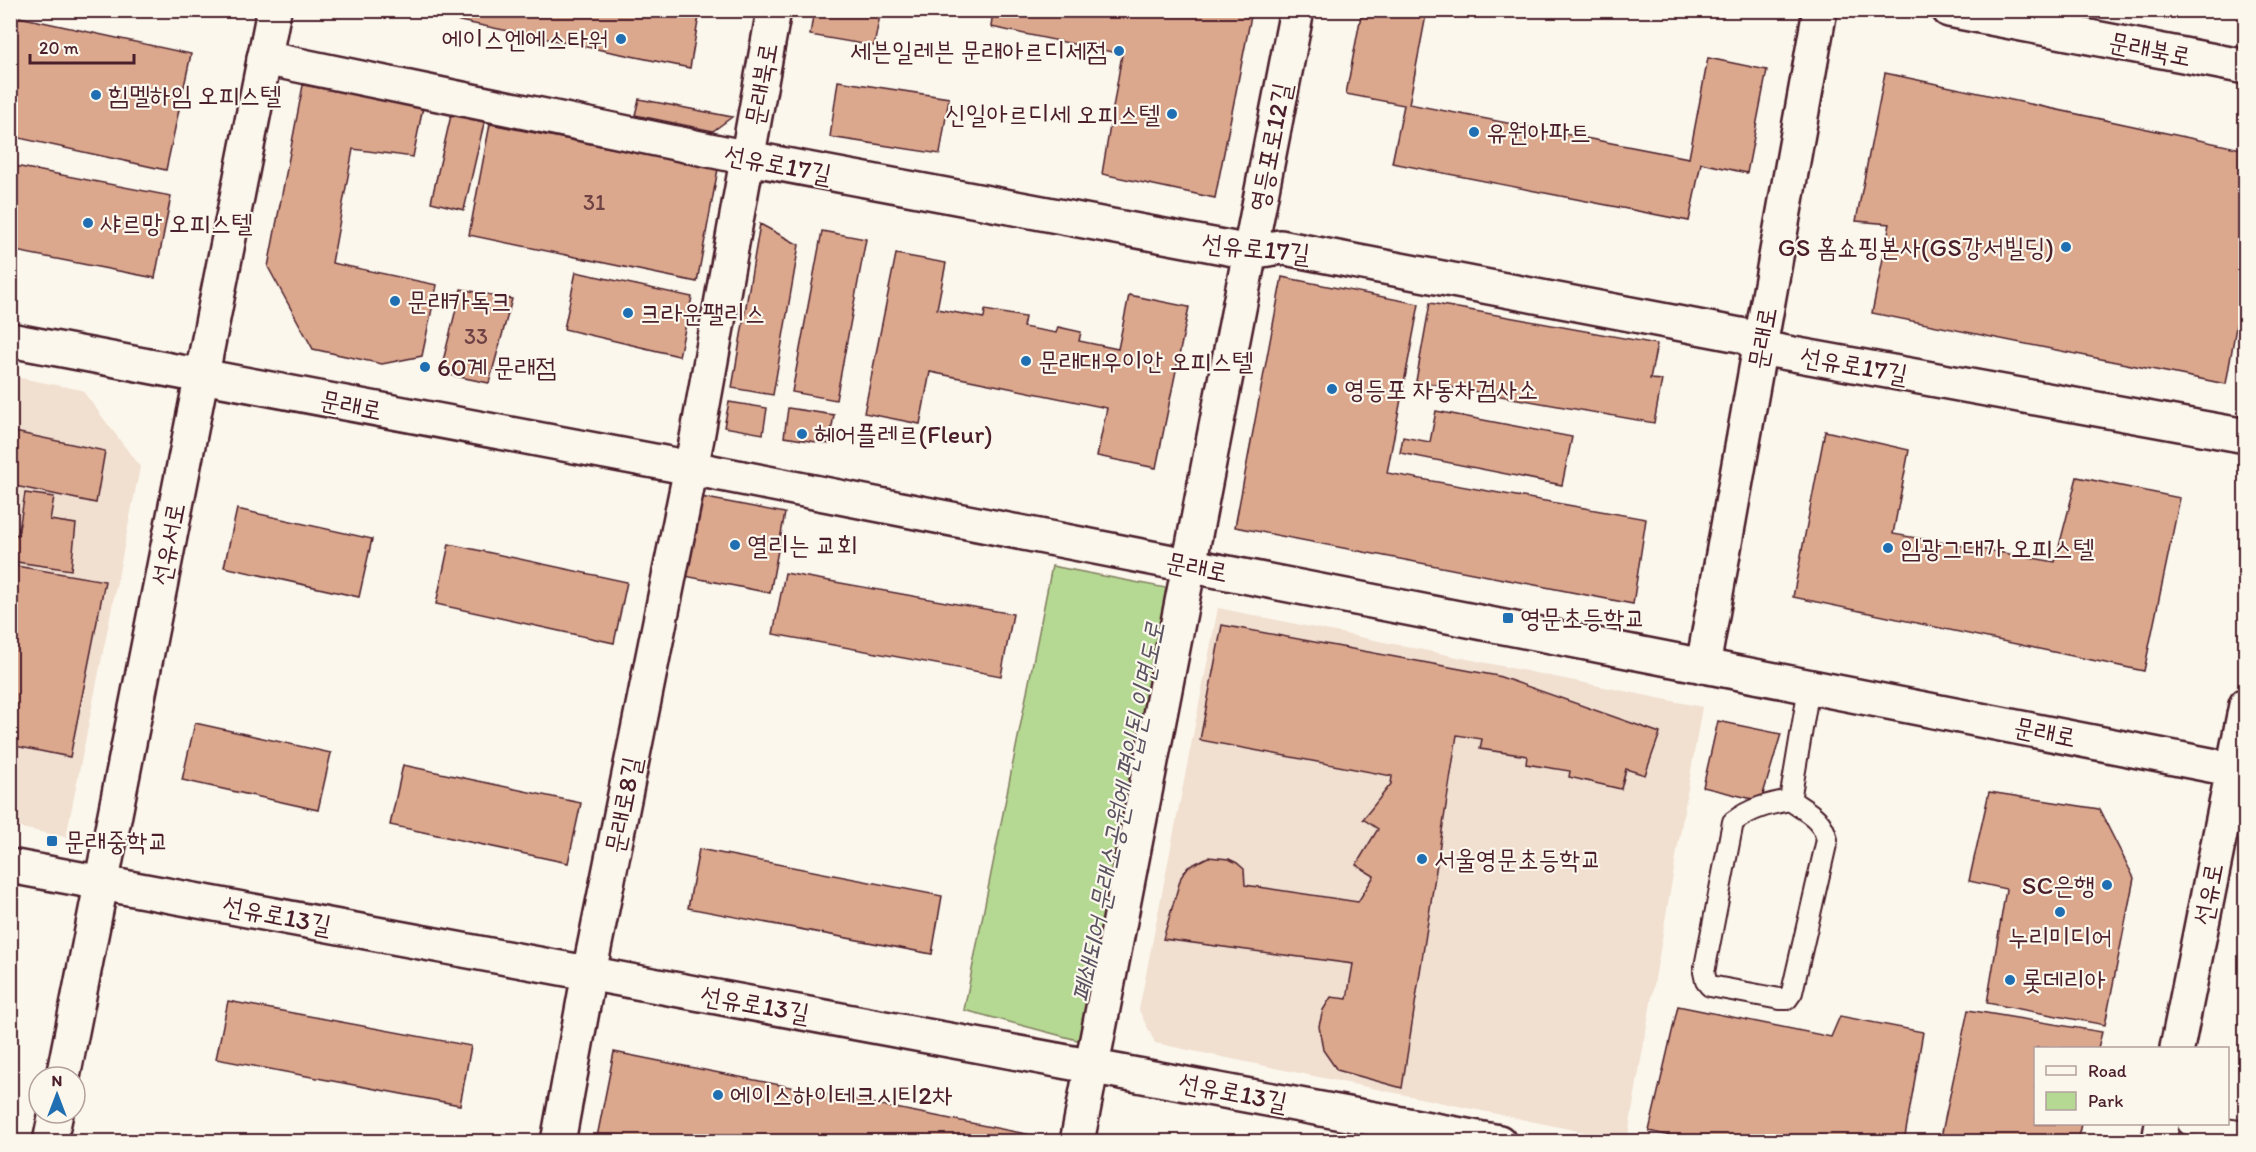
<svg xmlns="http://www.w3.org/2000/svg" width="2256" height="1152" viewBox="0 0 2256 1152" font-family="Itim,'Poor Story',sans-serif">
  <style>
    .built { fill: #f1dfd0 }
    .green { fill: #b5d993; stroke: #807c5f; stroke-width: 1.5 }
    .building { fill: #dba88e; stroke: #4a1f2b; stroke-width: 1.5 }
    .lines { fill: none; stroke-linecap: round; stroke-linejoin: round }
    .lane-casing { stroke: #4a1f2b; stroke-width: 24 }
    .street-casing { stroke: #4a1f2b; stroke-width: 38 }
    .secondary-casing { stroke: #4a1f2b; stroke-width: 38 }
    .lane { stroke: #fbf7ec; stroke-width: 20 }
    .street { stroke: #fbf7ec; stroke-width: 33 }
    .secondary { stroke: #fbf7ec; stroke-width: 33 }
    .poi-dot { fill: #1f6fb2; stroke: #fbf7ec; stroke-width: 2 }
    .labels { text-anchor: middle; dominant-baseline: central; stroke-width: 4.5; stroke-linejoin: round; paint-order: stroke }
    .number-label { font-size: 22px; fill: #6e4144 }
    .poi-label { font-size: 26px; fill: #4a1f2b; stroke: #fbf7ec; text-anchor: start }
    .street-label { font-size: 26px; fill: #4a1f2b; stroke: #fbf7ec }
    .water-label { font-size: 27px; font-style: italic; fill: #5b5362; stroke: #fbf7ec }
  </style>
  <rect width="100%" height="100%" fill="#fbf7ec"/>
  <filter id="ink" filterUnits="userSpaceOnUse"><feTurbulence type="fractalNoise" baseFrequency=".0167" numOctaves="2"/><feDisplacementMap in="SourceGraphic" scale="12" xChannelSelector="R" yChannelSelector="G"/><feConvolveMatrix kernelMatrix="1 2 1 2 8 2 1 2 1" color-interpolation-filters="sRGB"/></filter>
  <g filter="url(#ink)">
    <path class="built" d="M10,376l72,14 58,77 -74,370 -55,-11z
      M1218,608l484,99 -75,434 -472,-98 -16,-33z"/>
    <path class="green" d="M1052,566l119,23 -90,452 -117,-31z"/>
    <path class="building" d="M406,10h294l-10,58z
      M814,10h67l-7,36 -64,-11z
      M993,10h252l6,6 -36,182 -113,-24 20,-120 -131,-27z
      M1362,10h65l-18,94 280,54 19,-100 59,12 -20,103 -46,-10 -12,58 -297,-58 12,-58 -58,-11z
      M10,15l181,39 -25,116 -156,-34z
      M1885,73l361,77v120l-20,114 -354,-71 18,-89 -34,-3z
      M838,81l111,17 -9,56 -110,-17z
      M303,85l120,22 -10,50 -60,-8 -21,114 105,22 -15,71 -40,8 -69,-15 -45,-82z
      M639,99l93,18 -19,14 -78,-16z
      M452,111l33,8 -21,91 -33,-8z
      M490,124l228,45 -21,113 -228,-47z
      M10,165l161,31 -16,82 -145,-28z
      M760,224l39,21 -26,150 -41,-7z
      M822,231l44,8 -30,161 -44,-8z
      M896,254l50,9 -9,46 47,9 1,-8 40,7 -2,10 33,6 2,-6 23,5 -2,9 39,8 11,-54 60,12 -33,161 -59,-12 10,-48 -177,-36 -10,52 -56,-11z
      M576,272l116,25 -13,59 -115,-27z
      M1282,277l137,27 -32,169 259,46 -13,85 -398,-77z
      M461,289l51,10 -23,84 -49,-10z
      M1430,303l227,41 -7,35 12,1 -8,43 -238,-42z
      M729,402l38,6 -4,26 -39,-7z
      M788,408l46,7 -5,29 -45,-7z
      M1436,411l136,26 -10,48 -162,-32 3,-16 27,5z
      M10,431l95,20 -9,52 -86,-18z
      M1825,431l84,19 -16,84 162,28 22,-85 103,21 -36,173 -351,-74z
      M25,493l29,4 -4,23 26,4 -5,46 -61,-9v-28l8,2z
      M701,497l84,16 -15,80 -85,-17z
      M237,509l135,30 -13,58 -135,-30z
      M449,544l178,38 -13,61 -178,-39z
      M10,565l95,16 -35,176 -60,-12z
      M785,573l228,41 -12,62 -228,-42z
      M1222,625l276,51 162,57 -15,42 -19,-6 -5,20 -52,-12 1,-6 -44,-7 1,-8 -47,-7 2,-10 -25,-4 -55,353 -65,-18 -14,-20 -4,-24 4,-16 8,-13 16,2 6,-35 -190,-25 18,-62 7,-10 20,-10 21,2 8,4 7,6 1,16 113,17 16,-26 -18,-11 22,-36 -15,-10 28,-35 1,-8 -192,-36z
      M1718,721l63,13 -20,67 -58,-14z
      M195,723l136,30 -13,57 -136,-30z
      M403,765l178,38 -13,60 -178,-38z
      M1989,792l110,17 35,69 -29,147 -118,-22 19,-114 -37,-8z
      M699,849l243,47 -10,58 -244,-46z
      M228,1001l243,45 -11,59 -244,-46z
      M1678,1006l153,31 9,-21 83,16 -19,110h-209l-46,-11z
      M1968,1010l134,22 -4,16h-62v76h45l-4,18h-137z
      M614,1052l432,86 -1,4h-449z"/>
    <g class="lines">
      <defs>
        <path id="lane" d="M1790,800c17,12 33,18 37,40l-35,152 -5,7h-7l-70,-13 -4,-5 -2,-9 29,-150c18,-14 36,-18 57,-22l19,-113
          M2188,1124l58,8"/>
        <path id="street" d="M1949,10l297,57
          M264,58l484,100 502,94 30,-5 465,89 15,12 486,88
          M1703,666l117,-656
          M10,866l1489,276
          M558,1142l31,-169 108,-535 77,-428
          M1077,1142l220,-1132"/>
        <path id="secondary" d="M10,340l681,128 1555,304
          M2177,1048l69,-343
          M63,1077l211,-1067
          M50,1142l6,-29
          M2159,1142l3,-18"/>
      </defs>
      <use href="#lane" class="lane-casing"/>
      <use href="#street" class="street-casing"/>
      <use href="#secondary" class="secondary-casing"/>
      <use href="#lane" class="lane"/>
      <use href="#street" class="street"/>
      <use href="#secondary" class="secondary"/>
    </g>
  </g>
  <g class="poi-dot">
    <circle cx="621" cy="39" r="6"/>
    <circle cx="1119" cy="51" r="6"/>
    <circle cx="96" cy="95" r="6"/>
    <circle cx="1172" cy="114" r="6"/>
    <circle cx="1474" cy="132" r="6"/>
    <circle cx="88" cy="223" r="6"/>
    <circle cx="2066" cy="247" r="6"/>
    <circle cx="395" cy="301" r="6"/>
    <circle cx="628" cy="313" r="6"/>
    <circle cx="1026" cy="361" r="6"/>
    <circle cx="425" cy="367" r="6"/>
    <circle cx="1332" cy="389" r="6"/>
    <circle cx="802" cy="434" r="6"/>
    <circle cx="735" cy="545" r="6"/>
    <circle cx="1888" cy="548" r="6"/>
    <rect x="1502" y="612" width="12" height="12" rx="3"/>
    <rect x="46" y="835" width="12" height="12" rx="3"/>
    <circle cx="1422" cy="859" r="6"/>
    <circle cx="2107" cy="885" r="6"/>
    <circle cx="2060" cy="912" r="6"/>
    <circle cx="2010" cy="980" r="6"/>
    <circle cx="718" cy="1095" r="6"/>
  </g>
  <g class="labels">
    <g class="number-label">
      <text x="594" y="202">31</text>
      <text x="476" y="336">33</text>
    </g>
    <g class="poi-label">
      <text x="609" y="39" text-anchor="end">에이스엔에스타워</text>
      <text x="1107" y="51" text-anchor="end">세븐일레븐 문래아르디세점</text>
      <text x="108" y="95">힘멜하임 오피스텔</text>
      <text x="1160" y="114" text-anchor="end">신일아르디세 오피스텔</text>
      <text x="1486" y="132">유원아파트</text>
      <text x="100" y="223">샤르망 오피스텔</text>
      <text x="2054" y="247" text-anchor="end">GS 홈쇼핑본사(GS강서빌딩)</text>
      <text x="407" y="301">문래카독크</text>
      <text x="640" y="313">크라운팰리스</text>
      <text x="1038" y="361">문래대우이안 오피스텔</text>
      <text x="437" y="367">60계 문래점</text>
      <text x="1344" y="389">영등포 자동차검사소</text>
      <text x="814" y="434">헤어플레르(Fleur)</text>
      <text x="747" y="545">열리는 교회</text>
      <text x="1900" y="548">임광그대가 오피스텔</text>
      <text x="1520" y="618">영문초등학교</text>
      <text x="64" y="841">문래중학교</text>
      <text x="1434" y="859">서울영문초등학교</text>
      <text x="2095" y="885" text-anchor="end">SC은행</text>
      <text x="2060" y="937" text-anchor="middle">누리미디어</text>
      <text x="2022" y="980">롯데리아</text>
      <text x="730" y="1095">에이스하이테크시티2차</text>
    </g>
    <g class="street-label">
      <text transform="translate(2150 49) rotate(11)">문래북로</text>
      <text transform="translate(761 84) rotate(-80)">문래북로</text>
      <text transform="translate(1270 147) rotate(-79)">영등포로12길</text>
      <text transform="translate(778 164) rotate(11)">선유로17길</text>
      <text transform="translate(1256 248) rotate(6)">선유로17길</text>
      <text transform="translate(1762 338) rotate(-80)">문래로</text>
      <text transform="translate(1854 365) rotate(10)">선유로17길</text>
      <text transform="translate(351 405) rotate(11)">문래로</text>
      <text transform="translate(168 544) rotate(-79)">선유서로</text>
      <text transform="translate(1197 567) rotate(11)">문래로</text>
      <text transform="translate(2045 732) rotate(11)">문래로</text>
      <text transform="translate(623 805) rotate(-79)">문래로8길</text>
      <text transform="translate(2208 894) rotate(-79)">선유로</text>
      <text transform="translate(277 915) rotate(11)">선유로13길</text>
      <text transform="translate(755 1004) rotate(10)">선유로13길</text>
      <text transform="translate(1233 1092) rotate(11)">선유로13길</text>
    </g>
    <g class="water-label">
      <text transform="translate(1118 812) rotate(-79)">폐쇄되어 문래소공원에 편입된 이면도로</text>
    </g>
  </g>
  <rect width="2256" height="1152" fill="none" stroke="#fbf7ec" stroke-width="36"/>
  <rect x="18" y="18" width="2220" height="1116" fill="none" stroke="#4a1f2b" stroke-width="2" filter="url(#ink)"/>
  <rect x="2034" y="1047" width="195" height="78" fill="#fbf7ec" stroke="#b4a19f" stroke-width="1.5"/>
  <rect x="2046" y="1066" width="30" height="9" fill="#fbf7ec" stroke="#b4a19f" stroke-width="1.5"/>
  <text x="2088" y="1077" font-size="18" fill="#4a1f2b">Road</text>
  <rect x="2046" y="1092" width="30" height="18" fill="#b5d993" stroke="#b4a19f" stroke-width="1.5"/>
  <text x="2088" y="1107" font-size="18" fill="#4a1f2b">Park</text>
  <g transform="translate(57 1095)"><circle r="28" fill="#fbf7ec" stroke="#b4a19f" stroke-width="1.5"/>
  <path d="M0-4.5L10 22L0 15L-10 22Z" fill="#1f6fb2"/>
  <text y="-9" font-size="16" font-weight="bold" text-anchor="middle" fill="#4a1f2b">N</text>
  </g>
  <path d="M30 54v9h104v-9" fill="none" stroke="#4a1f2b" stroke-width="3"/>
  <text x="39" y="54" font-size="18" fill="#4a1f2b" stroke="#fbf7ec" stroke-width="4.5" paint-order="stroke">20 m</text>
</svg>
